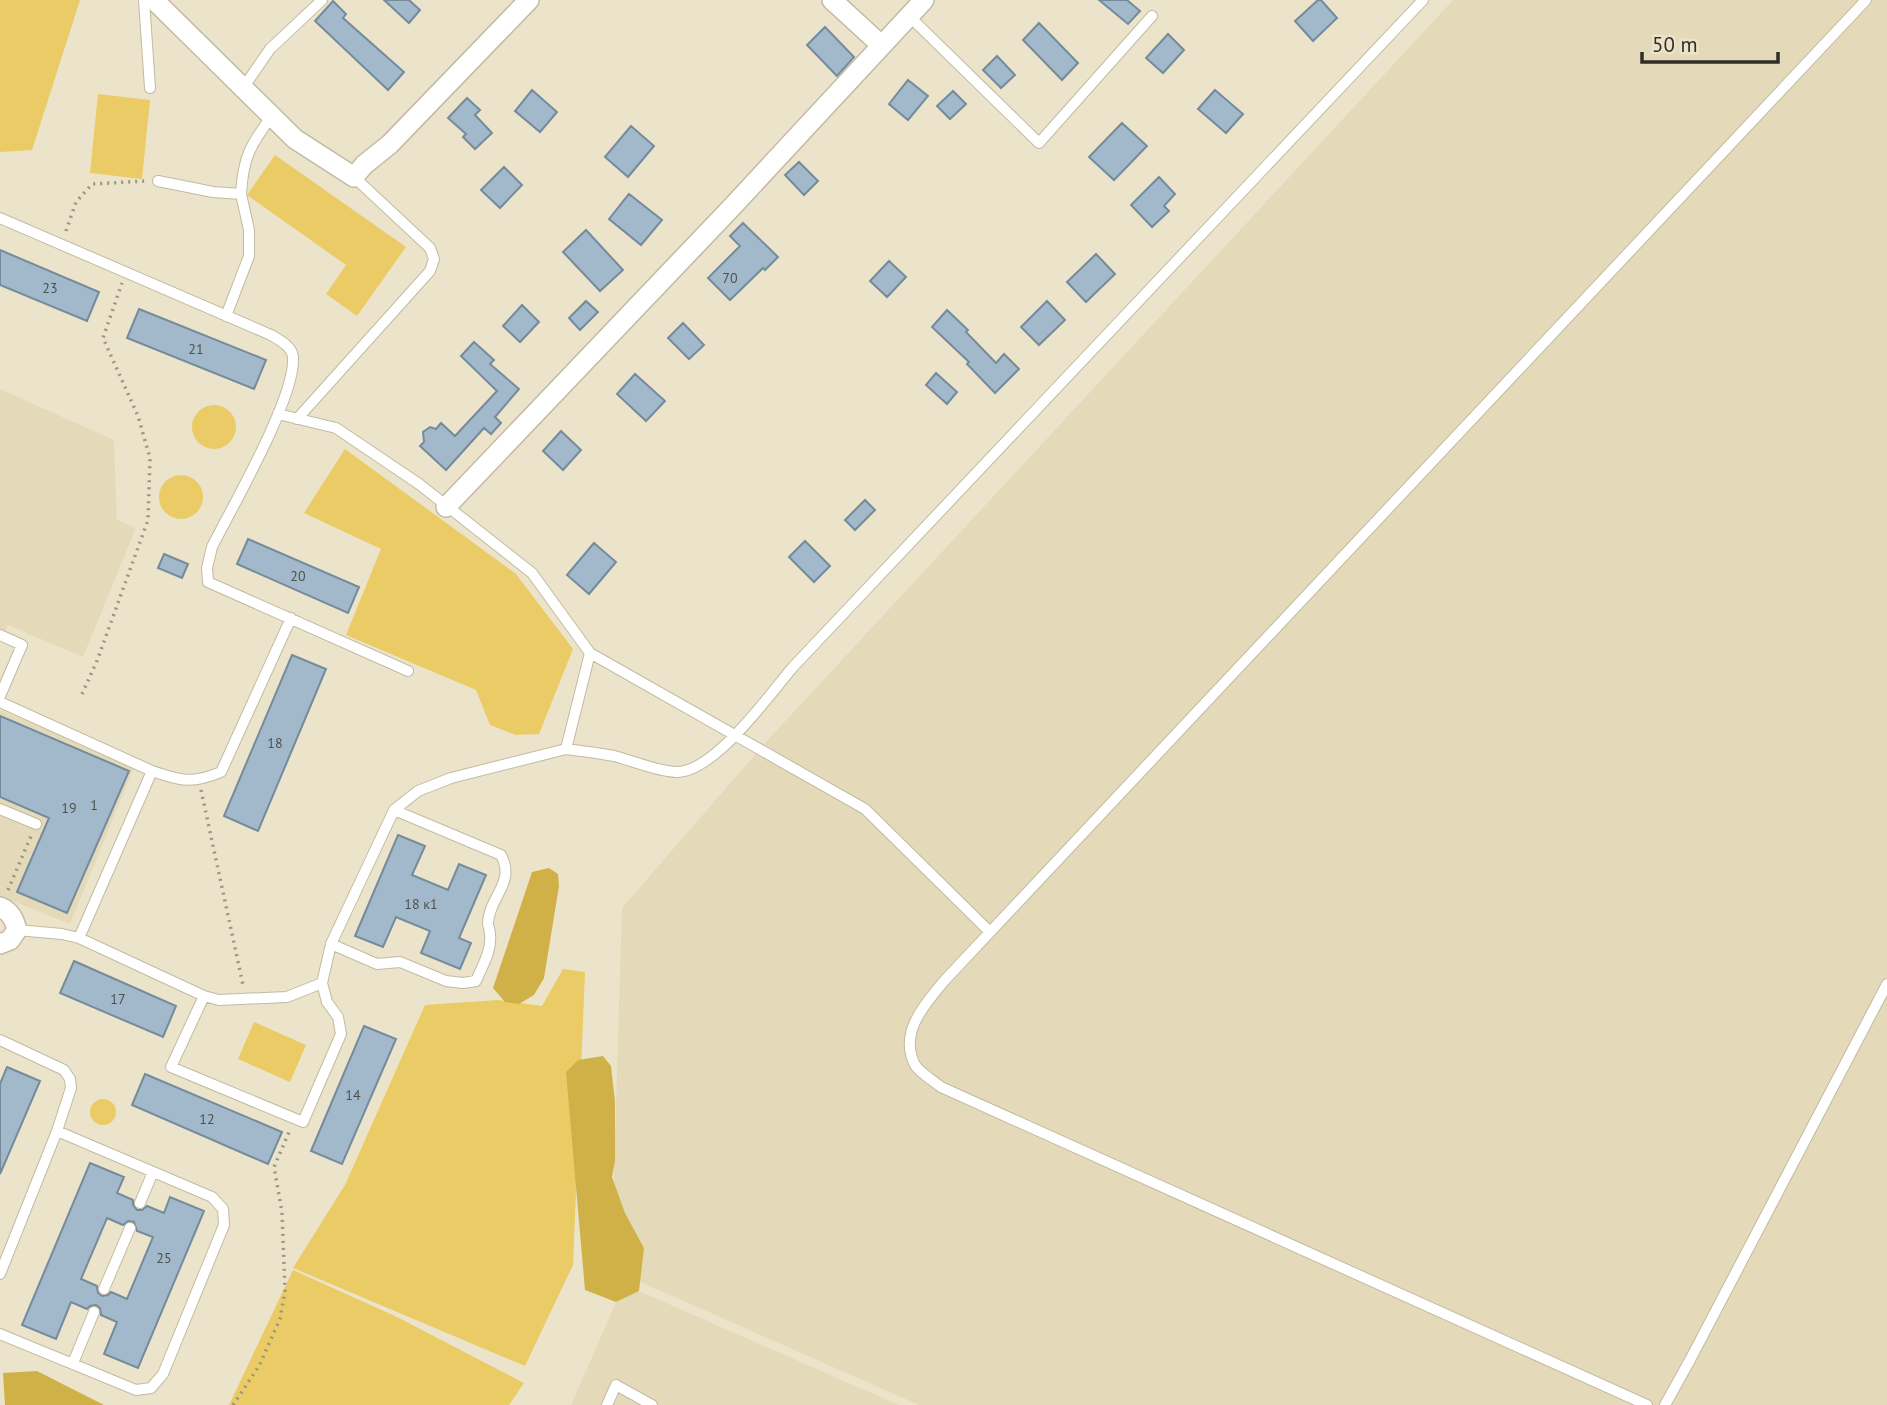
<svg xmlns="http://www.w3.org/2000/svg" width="1887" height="1405" viewBox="0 0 1887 1405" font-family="'PT Sans',sans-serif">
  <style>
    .built { fill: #e4dab9 }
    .green { fill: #eacb65 }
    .forest { fill: #d0b147 }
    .building { fill: #a1b9ca; stroke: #758b9c; stroke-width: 2; fill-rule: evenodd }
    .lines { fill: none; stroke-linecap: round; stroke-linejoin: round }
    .service-casing { stroke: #c2baa1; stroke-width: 12 }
    .minor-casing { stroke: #c2baa1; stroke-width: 22 }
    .path { stroke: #9b9582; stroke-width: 3.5; stroke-dasharray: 2 5; stroke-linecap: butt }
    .service { stroke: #fff; stroke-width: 10 }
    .minor { stroke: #fff; stroke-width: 19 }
    .labels { text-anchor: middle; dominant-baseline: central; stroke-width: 5; stroke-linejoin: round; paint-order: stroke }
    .number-label { font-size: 14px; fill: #4d514e }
  </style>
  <rect width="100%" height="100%" fill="#ece4ca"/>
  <path class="built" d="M1453,0h434v1405h-968l-308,-136 11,-361 143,-165z
    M0,389l114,51 3,80 19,8 -53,129 -75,-32 -8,15z
    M0,710l135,55 -65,159 -70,-28z
    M639,1291l239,105 21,9h-328l45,-103z"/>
  <path class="green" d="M0,0h80l-48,150 -32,2z
    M98,94l52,6 -8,79 -52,-6z
    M275,155l131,92 -49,69 -31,-22 20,-29 -99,-70z
    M192 427a22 22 0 1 1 44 0a22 22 0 1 1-44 0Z
    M345,449l171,125 57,75 -34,85 -23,1 -26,-10 -14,-35 -130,-55 35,-86 -77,-36z
    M159 497a22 22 0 1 1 44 0a22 22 0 1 1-44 0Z
    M563,969l22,3 -12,293 -48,101 -232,-98 52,-83 80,-180 73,-5 44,6z
    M254,1022l52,23 -16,37 -52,-23z
    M90 1112a13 13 0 1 1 26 0a13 13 0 1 1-26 0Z
    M293,1270l102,46 129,67 -15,22h-280z"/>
  <path class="forest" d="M549,868l9,6 1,12 -15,92 -10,17 -15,9 -14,-2 -12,-14 39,-116z
    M603,1056l8,10 4,35v60l-3,16 13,36 19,35 -5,43 -23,11 -31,-12 -19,-218 12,-12z
    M37,1371l67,34h-99l-2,-32z"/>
  <path class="building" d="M384,0h25l11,10 -11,13z
    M1099,0h28l13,11 -12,13z
    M1318,0h3l16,18 -24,23 -18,-20z
    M333,1l13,13 -3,4 61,54 -16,18 -73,-69z
    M1039,23l39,40 -16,17 -39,-40z
    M825,27l29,30 -17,19 -30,-31z
    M1168,34l16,16 -21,23 -17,-15z
    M997,56l18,19 -14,13 -18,-18z
    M908,80l20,16 -20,24 -19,-16z
    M532,90l25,22 -17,20 -25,-21z
    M1215,90l28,24 -17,19 -28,-24z
    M953,91l13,13 -16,15 -13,-13z
    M467,98l13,12 -5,5 17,18 -17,16 -12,-12 3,-3 -18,-16z
    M1122,123l25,23 -33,34 -25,-23z
    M631,126l23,20 -26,31 -23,-20z
    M799,162l19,19 -14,14 -19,-20z
    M504,167l18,18 -22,23 -19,-18z
    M1159,177l16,17 -11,12 5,5 -17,16 -21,-22z
    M629,194l33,26 -21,25 -32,-26z
    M743,223l35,34 -13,13 -2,-2 -33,32 -22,-22 32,-32 -10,-10z
    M586,230l37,40 -23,21 -37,-39z
    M0,250l99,42 -12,29 -87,-36z
    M1096,254l19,20 -29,28 -19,-20z
    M889,261l17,16 -19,20 -17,-16z
    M586,301l12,11 -18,18 -11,-12z
    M1047,301l18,19 -26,25 -18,-18z
    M522,305l17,17 -19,20 -17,-16z
    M139,309l127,51 -12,29 -127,-51z
    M947,310l21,20 -2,2 30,31 8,-9 15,15 -24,24 -28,-29 2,-2 -37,-35z
    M683,323l21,22 -15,14 -21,-21z
    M474,342l20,18 -4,4 29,25 -24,28 6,6 -10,11 -7,-6 -38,42 -26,-24 4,-4 -1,-10 7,-5 6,2 5,-6 14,13 42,-45 -36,-35z
    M936,373l21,19 -10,12 -21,-19z
    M635,374l30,27 -19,20 -29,-27z
    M561,431l20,19 -18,20 -20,-19z
    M865,500l10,10 -20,20 -10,-10z
    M248,539l111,48 -11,26 -111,-49z
    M805,541l25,25 -16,16 -25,-25z
    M594,543l22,19 -27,32 -22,-19z
    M164,554l24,10 -6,14 -24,-10z
    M292,655l34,14 -68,162 -34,-15z
    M0,716l129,55 -62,142 -50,-21 32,-74 -49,-21z
    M398,835l27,11 -13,29 36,15 11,-26 27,11 -27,63 12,5 -11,26 -39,-16 9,-22 -34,-14 -13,30 -28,-11z
    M74,961l102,45 -13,31 -103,-44z
    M364,1026l32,13 -54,125 -31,-13z
    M7,1067l33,14 -40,93v-90z
    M145,1074l137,58 -14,32 -136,-59z
    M90,1163l34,14 -7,16 16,7v5l4,5h5l5,-4 17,7 6,-16 34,14 -66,157 -34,-14 13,-32 -16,-7 -1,-7 -4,-3 -6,1 -3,3 -16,-7 -15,37 -34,-14zM107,1218l16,7 5,-4 6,1 3,9 16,6 -26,62 -16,-7 -3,3 -6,1 -4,-3 -1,-7 -16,-7z"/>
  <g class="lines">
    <defs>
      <path id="service" d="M144,0l6,88
        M909,16l130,127 113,-127
        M243,88l27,-39 52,-49
        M158,181l55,11 28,2 8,36v26l-23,60
        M241,194c2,-36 9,-49 31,-78
        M0,218l271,117c8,5 21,11 22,22 3,40 -61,150 -81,190l-5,21 1,14 200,89
        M297,419l133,-148 4,-12 -4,-11 -76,-71
        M0,635l22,10 -22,51
        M590,653l275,156 125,123
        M0,702l152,69 -73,167
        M566,749c16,2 32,4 48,7 20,5 41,15 62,16 38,1 94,-78 117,-105l630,-667
        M152,771c29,10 40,13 69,1l70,-154
        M0,809l36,15
        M17,930l45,4 17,4 125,58 15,4 68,-3 35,-14
        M331,944l46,20 23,-2 46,19 17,2 13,-2c6,-15 16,-30 14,-47 0,-4 -2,-7 -2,-11 1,-26 28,-40 13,-68l-107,-45
        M204,996l-33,71 132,55 38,-88 -3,-17 -11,-15 -5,-19 9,-39 63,-134 24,-19 33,-13 115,-29 24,-96 -58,-80 -113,-89 -83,-56 -58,-14
        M0,1040l64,30 6,9 1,9 -14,43 -57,143
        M140,1203l13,-31
        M104,1289l26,-61
        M0,1334l136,56 15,-2 12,-14 61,-149 -1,-16 -11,-12 -155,-66
        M73,1363l21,-51
        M607,1405l9,-20 36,20
        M1647,1405l-706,-318c-7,-6 -21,-14 -26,-22 -17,-33 11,-62 30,-85l921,-980
        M1665,1405l25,-45 197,-376"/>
      <path id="minor" d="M154,0l141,139 59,38 10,-12 26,-21 139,-144
        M832,0l49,45
        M446,507l285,-299 193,-208
        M0,907c11,5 14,12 17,23l-7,10 -10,4"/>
    </defs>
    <use href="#service" class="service-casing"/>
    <use href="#minor" class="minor-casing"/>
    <path class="path" d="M66,231l10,-29 16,-18 53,-3
      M82,694l15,-33 51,-141 2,-62 -12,-42 -35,-78 19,-55
      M201,790l42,195
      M8,890l23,-54
      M233,1405l26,-39 21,-47 5,-28 -3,-79 -8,-45 16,-37"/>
    <use href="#service" class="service"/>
    <use href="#minor" class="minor"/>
  </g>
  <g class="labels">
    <g class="number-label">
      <text x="730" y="278">70</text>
      <text x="50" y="288">23</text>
      <text x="196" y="349">21</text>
      <text x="298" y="576">20</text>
      <text x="275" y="743">18</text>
      <text x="94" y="805">1</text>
      <text x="69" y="808">19</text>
      <text x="421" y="904">18 к1</text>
      <text x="118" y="999">17</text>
      <text x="353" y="1095">14</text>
      <text x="207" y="1119">12</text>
      <text x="164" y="1258">25</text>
    </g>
  </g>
  <path d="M1642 52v10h136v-10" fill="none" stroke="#312e24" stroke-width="3.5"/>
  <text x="1652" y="52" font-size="21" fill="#312e24" stroke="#ece4ca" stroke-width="5" paint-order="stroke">50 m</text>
</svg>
